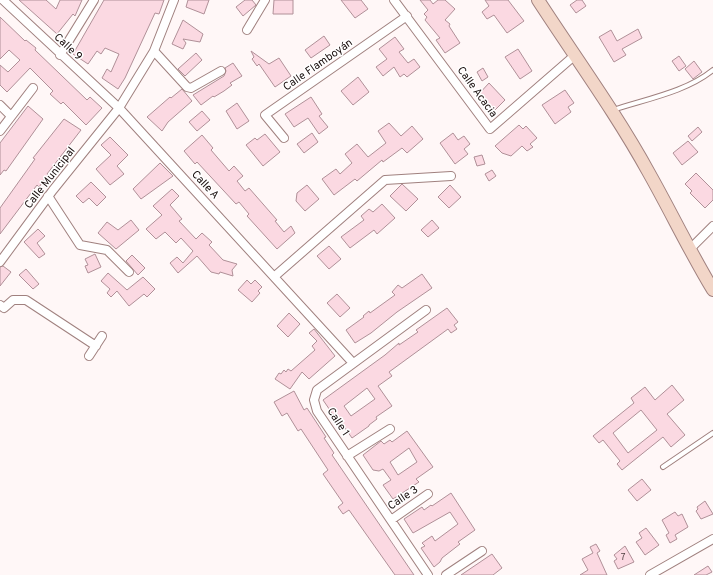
<svg xmlns="http://www.w3.org/2000/svg" width="713" height="575" viewBox="0 0 713 575" font-family="Overpass,sans-serif">
  <style>
    .building { fill: #fbd9e2; stroke: #b09098; fill-rule: evenodd }
    .lines { fill: none; stroke-linecap: round; stroke-linejoin: round }
    .lane-casing { stroke: #a0817f; stroke-width: 6 }
    .street-casing { stroke: #a0817f; stroke-width: 10 }
    .secondary-casing { stroke: #a0817f; stroke-width: 14 }
    .lane { stroke: #fff; stroke-width: 4 }
    .street { stroke: #fff; stroke-width: 8 }
    .secondary { stroke: #f2d6c8; stroke-width: 12 }
    .labels { text-anchor: middle; dominant-baseline: central; stroke-width: 3; stroke-linejoin: round; paint-order: stroke }
    .number-label { font-size: 9px; fill: #514042 }
    .street-label { font-size: 11px; fill: #180d0c; stroke: #fff }
  </style>
  <rect width="100%" height="100%" fill="#fff7f7"/>
  <path class="building" d="M19,0h27l10,9 4,-9h22l-7,16 -2,-2 -16,20z
    M104,0h60l-5,14 -4,-1 -30,65 -7,11 -16,-11 5,-9 4,3 8,-18 -14,-6 -4,6 -4,-3 -9,13 -15,-10z
    M188,0h21l-5,14 -18,-7z
    M245,0h7l4,5 -13,11 -7,-9z
    M274,0h19v14h-20z
    M341,0h20l7,9 -13,9z
    M420,0h10l3,4 5,-4h7l10,9 -10,11 5,4 -1,2 11,17 -15,10 -9,-13 4,-2 -15,-18 2,-3 -3,-3 4,-4z
    M485,0h23l16,21 -17,12 -13,-18 -7,4 -5,-7 7,-6z
    M577,0h5l4,6 -10,7 -6,-8z
    M0,17l25,24 1,-1 10,8 -1,2 52,50 3,-3 12,11 -16,17 -23,-23 -2,2 -11,-10 3,-3 -23,-23 -23,24 -7,-7v-20l8,7 12,-12 -11,-10 -9,9z
    M183,20l20,14 -3,8 -17,-3 3,4 -3,6 -11,-5z
    M638,29l4,9 -20,11 4,6 -12,7 -15,-25 12,-7 6,11z
    M324,36l6,9 -19,13 -6,-8z
    M395,37l9,12 -5,3 9,11 6,-4 6,8 -13,10 -3,-3 -4,3 -6,-10 -11,9 -7,-9 11,-8 -8,-10z
    M518,49l14,22 -12,8 -15,-22z
    M251,51l18,13 10,-6 12,18 -16,11 -16,-23 -2,2 -5,-7 2,-2z
    M196,53l6,7 -17,16 -7,-7z
    M679,56l7,10 -7,5 -7,-10z
    M694,61l8,11 -9,7 -8,-10z
    M233,63l9,13 -12,7 2,2 -8,6 -10,6 -1,-1 -12,9 -8,-10 31,-19 2,-5 -1,-3z
    M483,68l5,9 -6,4 -5,-9z
    M358,77l11,15 -16,13 -12,-14z
    M489,83l16,17 -11,11 -16,-16z
    M182,89l10,12 -24,21 -6,9 -15,-14 23,-20 1,1z
    M565,90l9,13 -6,4 3,5 -16,12 -13,-19z
    M311,97l11,17 -3,2 9,11 -9,7 -11,-16 -14,9 -9,-13z
    M237,103l12,18 -12,8 -11,-18z
    M28,106l15,13 -37,52 -2,-1 -4,5v-32z
    M202,111l8,9 -13,11 -8,-9z
    M64,119l17,11 -34,44 1,1 -9,12 -2,-2 -37,49v-26l35,-49 -2,-1z
    M389,123l12,13 11,-10 11,13 -16,14 -5,-5 -19,14 -1,-2 -25,21 -2,-2 -21,16 -12,-16 14,-10 4,5 12,-11 -7,-9 12,-10 11,13 18,-14 -8,-12z
    M519,125l4,4 3,-3 11,12 -7,6 3,3 -6,4 -5,-5 -11,10 -9,-3 -7,-7z
    M698,127l4,5 -10,9 -4,-5z
    M312,133l6,9 -14,11 -7,-9z
    M453,133l5,7 6,-4 6,8 -6,5 4,5 -13,10 -15,-21z
    M265,134l15,18 -17,14 -17,-21 9,-7 2,2z
    M202,135l11,13 -2,2 18,21 5,-5 9,10 -6,5 8,10 4,-3 28,32 -2,1 9,11 7,-6 4,7 -18,16 -30,-33 2,-2 -10,-12 -3,2 -39,-42 -2,2 -11,-13z
    M110,137l18,18 -11,11 7,8 -14,11 -14,-16 15,-14 -10,-10z
    M688,141l10,11 -16,13 -9,-12z
    M482,155l3,9 -8,2 -3,-9z
    M160,163l13,13 -32,23 -8,-10z
    M492,170l4,6 -7,5 -4,-7z
    M696,173l17,17v10l-8,8 -15,-15 2,-2 -7,-7z
    M91,182l15,15 -9,9 -8,-8 -6,5 -7,-7z
    M402,184l16,15 -12,12 -16,-15z
    M307,185l12,14 -14,12 -9,-10 1,-8z
    M450,185l11,12 -12,11 -11,-11z
    M172,189l7,7 -9,9 12,14 -3,2 17,18 6,-6 10,9 -3,3 14,15 14,4 -5,6 1,6 -13,-4 -1,2 -8,-2 -14,-16 -19,17 -8,-10 7,-6 6,6 10,-12 -12,-13 -5,5 -11,-11 -9,7 -10,-10 16,-14 -9,-9z
    M382,204l13,14 -18,16 -3,-4 -24,18 -9,-11 23,-17 -3,-4 8,-7 4,3z
    M131,220l8,10 -23,19 -18,-16 9,-11 11,8z
    M432,220l7,8 -11,9 -7,-7z
    M38,229l7,7 -8,7 8,11 -6,4 -15,-16z
    M329,246l12,13 -12,10 -12,-13z
    M95,254l6,13 -13,6 -3,-7 3,-1 -3,-6z
    M132,255l13,13 -7,7 -12,-14z
    M3,266l8,6 -11,14v-19z
    M26,269l13,15 -6,5 -14,-14z
    M108,273l19,17 16,-13 12,12 -8,8 -3,-3 -15,12 -12,-15 -6,6 -4,-4 3,-4 -9,-8z
    M422,274l10,14 -35,24 -26,21 -16,10 -9,-13 18,-13 -1,-1 6,-5 1,2 25,-18 -3,-3 6,-7 4,3z
    M247,280l4,4 4,-4 7,7 -4,4 2,2 -8,9 -14,-12z
    M337,294l13,14 -10,9 -13,-14z
    M447,308l11,14 -4,3 3,4 -6,4 -3,-4 -59,43 3,4 -14,10 14,20 -16,11 1,2 -8,6v1l-17,12 -16,-23 -2,1 -11,-16 62,-45 14,-12v2l19,-13 -2,-2zM367,388l8,11 -24,17 -7,-10z
    M289,313l11,11 -12,13 -11,-11z
    M314,329l21,27 -26,23 -7,-7 -12,17 -15,-10 4,-6 2,1 3,-4 2,2 2,-3 3,2 24,-21 -3,-4 5,-5 -8,-8z
    M672,385l12,15 -17,14 18,21 -14,12 -8,-10 -41,33 -5,-6 3,-3 -17,-21 -4,3 -6,-7 41,-33 -3,-5 14,-11 10,13zM641,410l16,20 -29,23 -15,-20z
    M294,391l10,19 3,-2 19,29 -2,1 10,15 -2,2 82,120h-19l-46,-65 -6,4 -5,-7 5,-4 -20,-29 5,-4 -27,-41 -3,2 -11,-18 -5,3 -8,-14z
    M407,431l26,36 -17,12 3,3 -26,17 -10,-14 8,-5 -8,-11 -4,2 -6,-1 -10,-15 18,-14 3,3 6,-4 2,2zM409,448l8,14 -19,13 -8,-13z
    M642,479l9,11 -14,11 -9,-11z
    M451,493l24,37 -17,12 2,2 -18,14 -2,4 -6,5 -13,-19 4,-2 -3,-3 10,-7 3,5 23,-17 -8,-12 -37,21 -9,-14 18,-12 2,3 7,-5 1,1z
    M705,501l8,13 -12,5 -5,-8 2,-2 -1,-2z
    M675,512l3,4 4,-2 6,13 -13,8 2,4 -7,4 -4,-8 3,-2 -7,-13z
    M646,528l13,17 -14,10 -9,-13 6,-4 -3,-5z
    M596,544l4,7 -3,2 10,22h-27l8,-5 -6,-11 11,-6 -3,-6z
    M625,546l9,16 -16,7 -4,-8 3,-2 -3,-4z
    M492,554l10,14 -9,7h-32z
    M708,566l4,6 -6,3h-12z"/>
  <g class="lines">
    <defs>
      <path id="lane" d="M613,110c33,-11 73,-18 100,-40
        M663,467l50,-34"/>
      <path id="street" d="M3,0l116,108 234,255
        M394,0l96,129 84,-73
        M247,30l18,-30
        M154,51l33,36 4,1 30,-17
        M60,55l34,-55
        M0,105l11,11
        M0,131l33,-43
        M284,138l-19,-23 142,-99
        M48,196l32,49 27,5 22,22
        M689,250l24,-24
        M0,262l53,-72 66,-82 35,-57 20,-51
        M275,276l110,-96 66,-4
        M0,305l4,3 9,-8h13l70,46
        M426,310l-109,80 -3,10 3,11 111,164
        M89,356l13,-20
        M347,456l43,-27
        M391,520l37,-26
        M446,575l36,-24
        M650,575l63,-36"/>
      <path id="secondary" d="M538,0c37,57 78,113 111,173 22,39 41,79 64,117"/>
    </defs>
    <use href="#lane" class="lane-casing"/>
    <use href="#street" class="street-casing"/>
    <use href="#secondary" class="secondary-casing"/>
    <use href="#lane" class="lane"/>
    <use href="#street" class="street"/>
    <use href="#secondary" class="secondary"/>
  </g>
  <g class="labels">
    <g class="number-label">
      <text x="623" y="557">7</text>
    </g>
    <g class="street-label">
      <text transform="translate(68 47) rotate(43)">Calle 9</text>
      <text transform="translate(318 65) rotate(-35)">Calle Flamboyán</text>
      <text transform="translate(477 92) rotate(54)">Calle Acacia</text>
      <text transform="translate(50 178) rotate(-52)">Calle Municipal</text>
      <text transform="translate(205 185) rotate(47)">Calle A</text>
      <text transform="translate(338 422) rotate(57)">Calle 1</text>
      <text transform="translate(403 498) rotate(-34)">Calle 3</text>
    </g>
  </g>
</svg>
